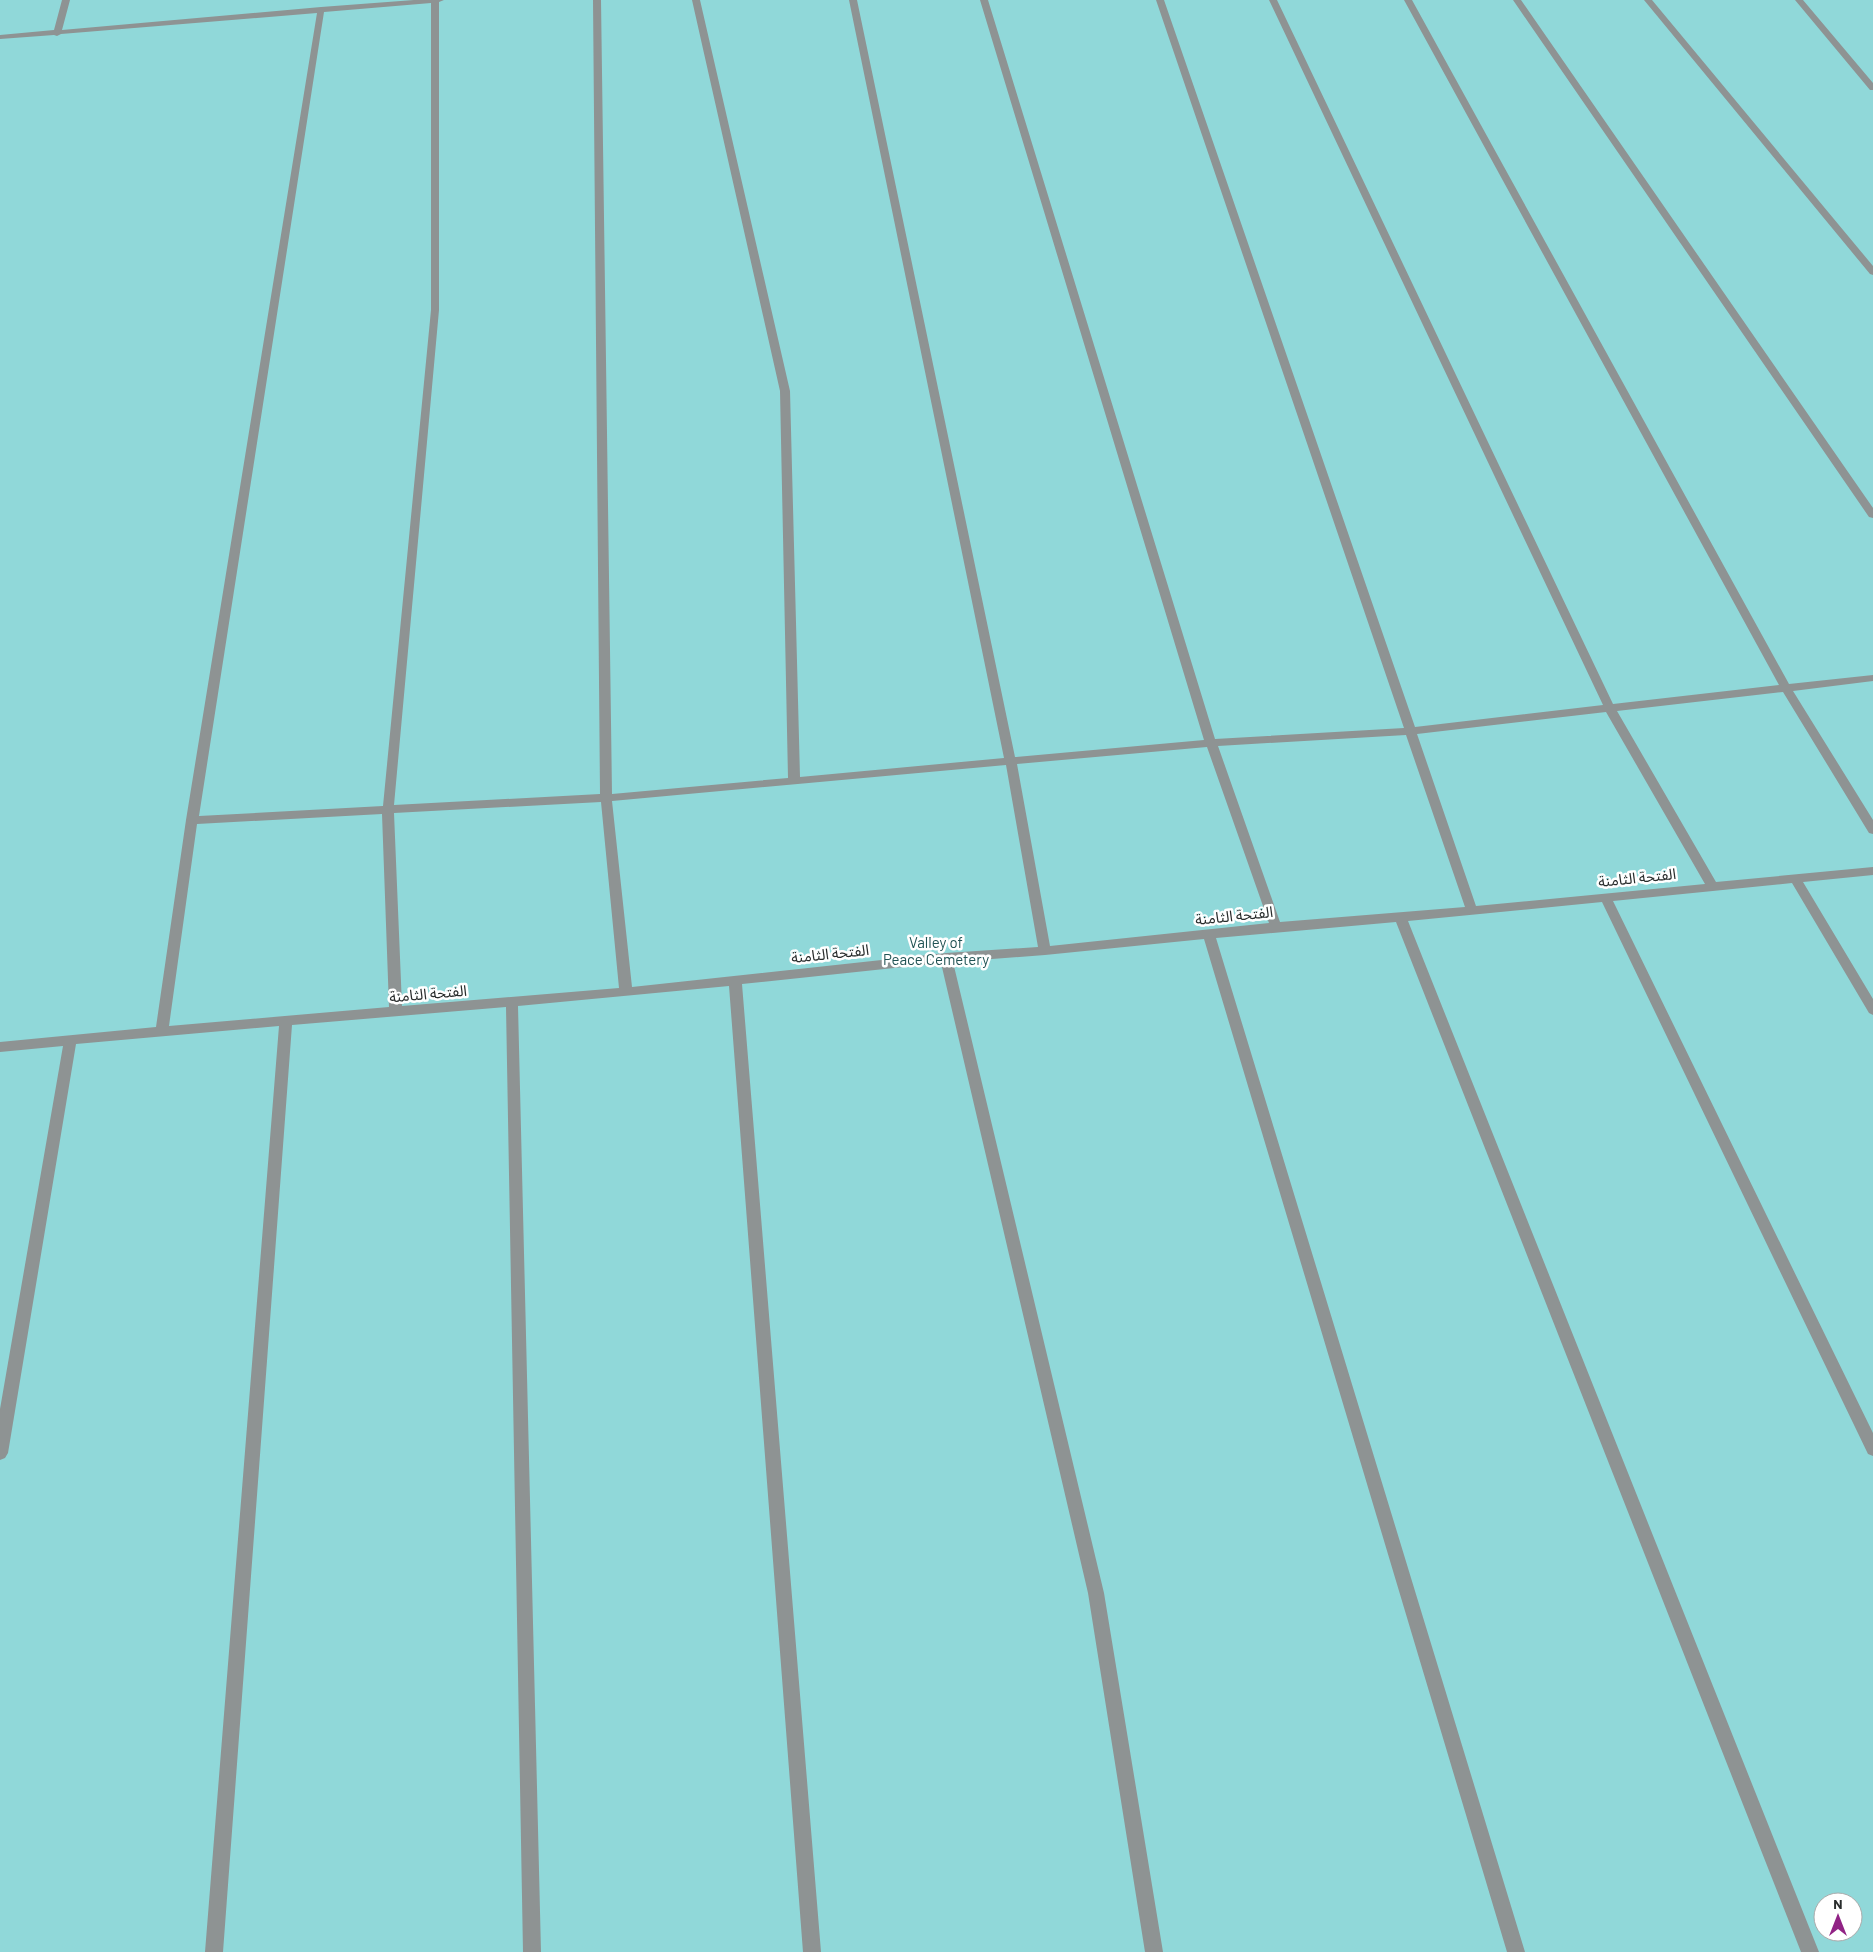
<svg xmlns="http://www.w3.org/2000/svg" width="1873" height="1952" viewBox="0 0 1873 1952" font-family="Barlow,'Noto Sans Arabic',sans-serif">
  <style>
    .green { fill: #90d8d9; fill-rule: evenodd }
    .lines { fill: none; stroke-linecap: round; stroke-linejoin: round }
    .service { fill: #8e9393; fill-rule: evenodd }
    .labels { text-anchor: middle; dominant-baseline: central; stroke-width: 5; stroke-linejoin: round; paint-order: stroke }
    .street-label { font-size: 15px; fill: #292d2d; stroke: #fff }
    .park-label { font-size: 15px; fill: #215354; stroke: #fff }
  </style>
  <rect width="100%" height="100%" fill="#dae6e6"/>
  <path class="green" d="M0,0h1873v1952h-1873zM1823,1902h30v30h-30z"/>
  <g class="lines">
    <path class="service" d="M62,0h8l-8,30 259,-23 93,-7h30l-5,2v308l-45,495 206,-11 -7,-794h8l11,794 176,-16 -8,-387 -88,-391h8l90,391 10,386 204,-19 -155,-758h8l158,757 189,-17 -224,-740h8l227,739 189,-11 -248,-728h8l251,727 188,-22 -334,-705h8l336,704 166,-19 -375,-685h8l377,684 84,-9v6l-80,10 80,129v14l-4,-1 -86,-141 -166,19 99,171 157,-15v8l-70,7 70,117v16l-4,-2 -77,-130 -179,18 260,532v23l-5,-2 -266,-552 -194,19 411,1031h-18l-405,-1030 -180,16 309,1014h-18l-303,-1013 -159,16 -92,7 151,631 59,359h-18l-57,-359 -147,-630 -199,21 79,968h-18l-74,-966 -211,20 23,946h-18l-17,-945 -214,18 -69,927h-18l74,-926 -203,18 -68,409 -3,5 -5,2v-51l63,-363 -63,6v-10l156,-15 30,-207 131,-807 -256,21 -4,2 -3,-1 -54,4v-4l54,-5zM431,3v307l-48,496 -184,10 125,-804zM1606,712l99,172 -229,22 -59,-172zM1406,735l59,172 -185,15 -62,-176zM1207,747l62,176 -219,23 -33,-182zM1006,765l32,182 -92,6 -314,34 -20,-186zM601,802l18,186 -217,18 -8,-193zM382,814l7,193 -220,19 28,-202z
      M1513,0h8l352,508v10l-4,-1z
      M1644,0h8l221,266v9l-3,-1z
      M1795,0h8l70,83v7h-3z"/>
  </g>
  <g class="labels">
    <g class="street-label">
      <text transform="translate(1637 877) rotate(-6)">الفتحة الثامنة</text>
      <text transform="translate(1234 915) rotate(-6)">الفتحة الثامنة</text>
      <text transform="translate(830 953) rotate(-6)">الفتحة الثامنة</text>
      <text transform="translate(428 993) rotate(-5)">الفتحة الثامنة</text>
    </g>
    <g class="park-label">
      <text x="936" y="942">Valley of<tspan x="936" dy="17">Peace Cemetery</tspan></text>
    </g>
  </g>
  <g transform="translate(1838 1917)"><circle r="24" fill="#ffffff" stroke="#a9abab"/>
  <path d="M0-4L9 19L0 12L-9 19Z" fill="#912385"/>
  <text y="-8" font-size="14" font-weight="bold" text-anchor="middle" fill="#292d2d">N</text>
  </g>
</svg>
